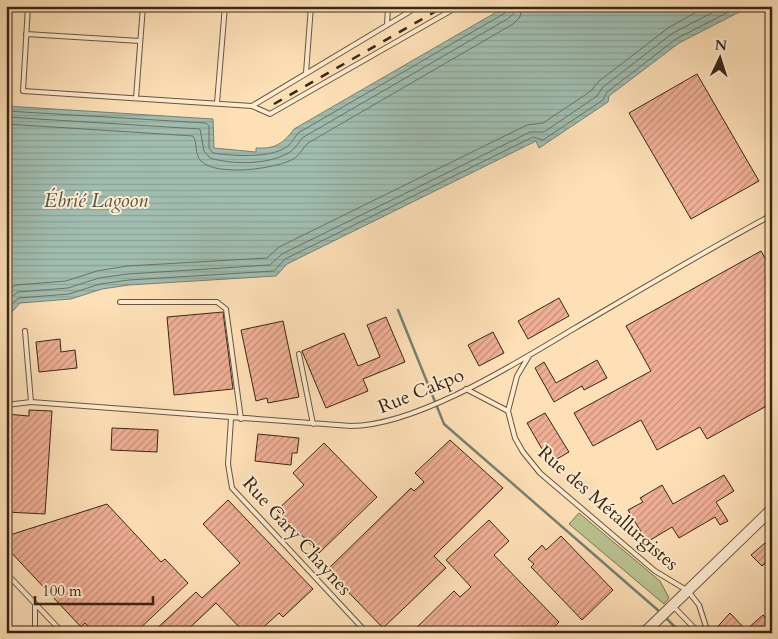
<svg xmlns="http://www.w3.org/2000/svg" width="778" height="639" viewBox="0 0 778 639" font-family="Cardo,serif">
  <style>
    .green { fill: #bbc392; stroke: #797554 }
    .water { fill: url(#water-rules); stroke: #768173 }
    .lines { fill: none; stroke-linecap: round; stroke-linejoin: round }
    .shore { stroke: #6c7264; stroke-width: 1 }
    .stream { stroke: #768173; stroke-width: 2.5 }
    .building { fill: url(#building-hatch); stroke: #372717 }
    .service-casing { stroke: #69553f; stroke-width: 6 }
    .tertiary-casing { stroke: #69553f; stroke-width: 12 }
    .service { stroke: #feebd0; stroke-width: 4 }
    .tertiary { stroke: #feebd0; stroke-width: 10 }
    .rail { stroke: #372717; stroke-width: 2.5; stroke-dasharray: 9 9; stroke-linecap: butt }
    .labels { text-anchor: middle; dominant-baseline: central; stroke-width: 4; stroke-linejoin: round; paint-order: stroke }
    .street-label { font-size: 19px; fill: #372717; stroke: #feebd0 }
    .water-label { font-size: 20px; font-style: italic; fill: #565445; stroke: #feebd0 }
  </style>
  <defs>
    <pattern id="water-rules" width="6" height="5" patternUnits="userSpaceOnUse" patternTransform="scale(1.25)"><rect width="6" height="5" fill="#a0bdb0"/><path d="M0 2.5h6" fill="none" stroke="#8aa297"/></pattern>
    <pattern id="building-hatch" width="6" height="6" patternUnits="userSpaceOnUse" patternTransform="scale(1.25)"><rect width="6" height="6" fill="#f0af95"/><path d="M-1 1l2-2M0 6l6-6M5 7l2-2" fill="none" stroke="#c38e79"/></pattern>
  </defs>
  <rect width="100%" height="100%" fill="#fee0b7"/>
  <filter id="stains"><feTurbulence type="fractalNoise" baseFrequency=".004" numOctaves="4"/><feColorMatrix values="0 0 0 0 .2 0 0 0 0 .09 0 0 0 0 .02 0 0 0 .5 -.17"/></filter>
  <radialGradient id="worn" r=".72"><stop offset=".6" stop-color="#630" stop-opacity="0"/><stop offset="1" stop-color="#630" stop-opacity=".3"/></radialGradient>
  <path class="green" d="M579,513l81,68 9,17 -5,6 -95,-80z"/>
  <path class="water" d="M507,6h244l-72,37 -70,53 -1,6 -69,46 -3,-7 -249,123 -11,12 -147,9 -27,4 -31,10 -51,4 -8,9 -6,1v-207l207,13 1,29 42,4v-4c19,1 27,-4 38,-19z"/>
  <g class="lines">
    <path class="shore" d="M6,111l200,12 3,3v22l4,5c19,3 61,6 76,-8 3,-3 6,-8 9,-12l207,-120 3,-7
      M6,117l194,12 4,22 6,7c23,7 59,7 80,-6 5,-3 9,-10 12,-14l207,-120 5,-5 1,-7
      M6,124l187,12c5,7 1,18 8,25 15,16 77,8 94,-3 5,-4 8,-10 13,-15l205,-119 7,-7 2,-11
      M6,291l10,-6 50,-4 31,-10 30,-5 140,-8 12,-11 248,-122 16,-2 48,-32 7,-9 70,-54 39,-22
      M6,301l12,-9 50,-4 31,-10 29,-4 142,-9 12,-11 248,-122h14l53,-36 6,-9 70,-54 52,-27
      M6,308l13,-10 50,-4 31,-10 29,-4 145,-9 11,-12 248,-122 10,3 60,-40 4,-8 69,-53 64,-33"/>
    <path class="stream" d="M398,310l46,114 216,188
      M664,616l17,17"/>
  </g>
  <path class="building" d="M697,74l62,107 -68,38 -62,-106z
    M761,251l11,19v133l-65,36 -7,-12 -43,23 -16,-30 -48,26 -19,-33 77,-42 -25,-45z
    M559,298l10,18 -41,23 -10,-18z
    M223,312l10,77 -59,6 -7,-78z
    M386,317l19,45 -42,17 5,12 -42,17 -24,-57 42,-18 14,33 22,-9 -13,-32z
    M283,321l16,76 -31,6 -1,-5 -11,3 -15,-71z
    M493,332l11,21 -25,13 -11,-21z
    M60,339l1,13 14,-2 2,18 -38,4 -3,-30z
    M597,360l10,18 -23,12 -2,-4 -28,16 -19,-34 9,-6 12,21z
    M29,410l23,1 -7,103 -39,-2v-98l23,2z
    M545,413l24,39 -19,11 -23,-40z
    M112,428l46,2 -1,22 -46,-2z
    M258,434l41,4 -2,15h-5l-1,12 -36,-4z
    M450,440l53,48 -69,68 12,12 -63,60 -56,-58 84,-82 3,3 10,-9 -9,-9z
    M324,443l53,54 -58,56 -42,-43 27,-25 -11,-12z
    M724,475l10,16 -18,11 12,19 -8,4 -5,-8 -36,21 -7,-11 -25,15 -19,-32 15,-8 -3,-4 22,-13 11,19z
    M228,500l85,89 -30,28 -4,-4 -22,20h-12l-29,-30 -32,30h-32l44,-41 6,6 38,-35 -37,-39z
    M107,504l54,58 4,-3 23,24 -53,50h-41l-9,-10 -4,4 -75,-80v-7l7,-6z
    M489,520l20,21 -15,14 65,67 -11,11h-137l43,-42 6,6 11,-10 -25,-27z
    M561,536l52,54 -31,30 -51,-53 3,-3 -6,-5 14,-14 4,5z
    M765,543l7,7v7l-10,9 -11,-11z
    M730,613l16,17 17,-15 9,9v9h-60z"/>
  <g class="lines">
    <defs>
      <path id="service" d="M28,6l-5,85 229,15 18,8 189,-108
        M387,25l1,-19
        M26,34l114,7
        M306,73l5,-67
        M136,98l7,-92
        M217,103l8,-97
        M252,106l167,-100
        M120,302h97l9,7 15,110
        M25,331l6,71
        M299,354l14,70
        M529,356l-12,20 -9,35 7,27 8,14 17,21 115,98 33,20 11,14 9,28
        M466,389l42,22
        M6,405l25,-3 320,24c66,0 167,-64 224,-98 65,-38 130,-77 197,-113
        M231,419l-3,45 4,24 135,145
        M6,573l57,60
        M35,604v29
        M673,606l26,27"/>
      <path id="tertiary" d="M644,633l128,-124"/>
    </defs>
    <use href="#service" class="service-casing"/>
    <use href="#tertiary" class="tertiary-casing"/>
    <use href="#service" class="service"/>
    <use href="#tertiary" class="tertiary"/>
    <path class="rail" d="M274,104l171,-98"/>
  </g>
  <g class="labels">
    <g class="street-label">
      <text transform="translate(421 391) rotate(-22)">Rue Cakpo</text>
      <text transform="translate(608 508) rotate(41)">Rue des Métallurgistes</text>
      <text transform="translate(297 536) rotate(48)">Rue Gary Chaynes</text>
    </g>
    <g class="water-label">
      <text x="96" y="200">Ébrié Lagoon</text>
    </g>
  </g>
  <rect width="778" height="639" fill="none" stroke="#fee0b7" stroke-width="25"/>
  <rect x="8" y="8" width="763" height="624" fill="none" stroke="#372717" stroke-width="2.5"/>
  <rect x="12" y="12" width="753" height="614" fill="none" stroke="#372717"/>
  <g transform="translate(720 58) rotate(4)" stroke="#feebd0" stroke-width="4" paint-order="stroke">
  <path d="M0-4L9 19L0 12L-9 19Z" fill="#372717"/>
  <text y="-8" font-size="14" font-weight="bold" text-anchor="middle" fill="#372717">N</text>
  </g>
  <path d="M35 596v8h118v-8" fill="none" stroke="#372717" stroke-width="2.5"/>
  <text x="42" y="596" font-size="15" fill="#372717" stroke="#feebd0" stroke-width="4" paint-order="stroke">100 m</text>
  <rect width="100%" height="100%" filter="url(#stains)"/>
  <rect width="100%" height="100%" fill="url(#worn)"/>
</svg>
